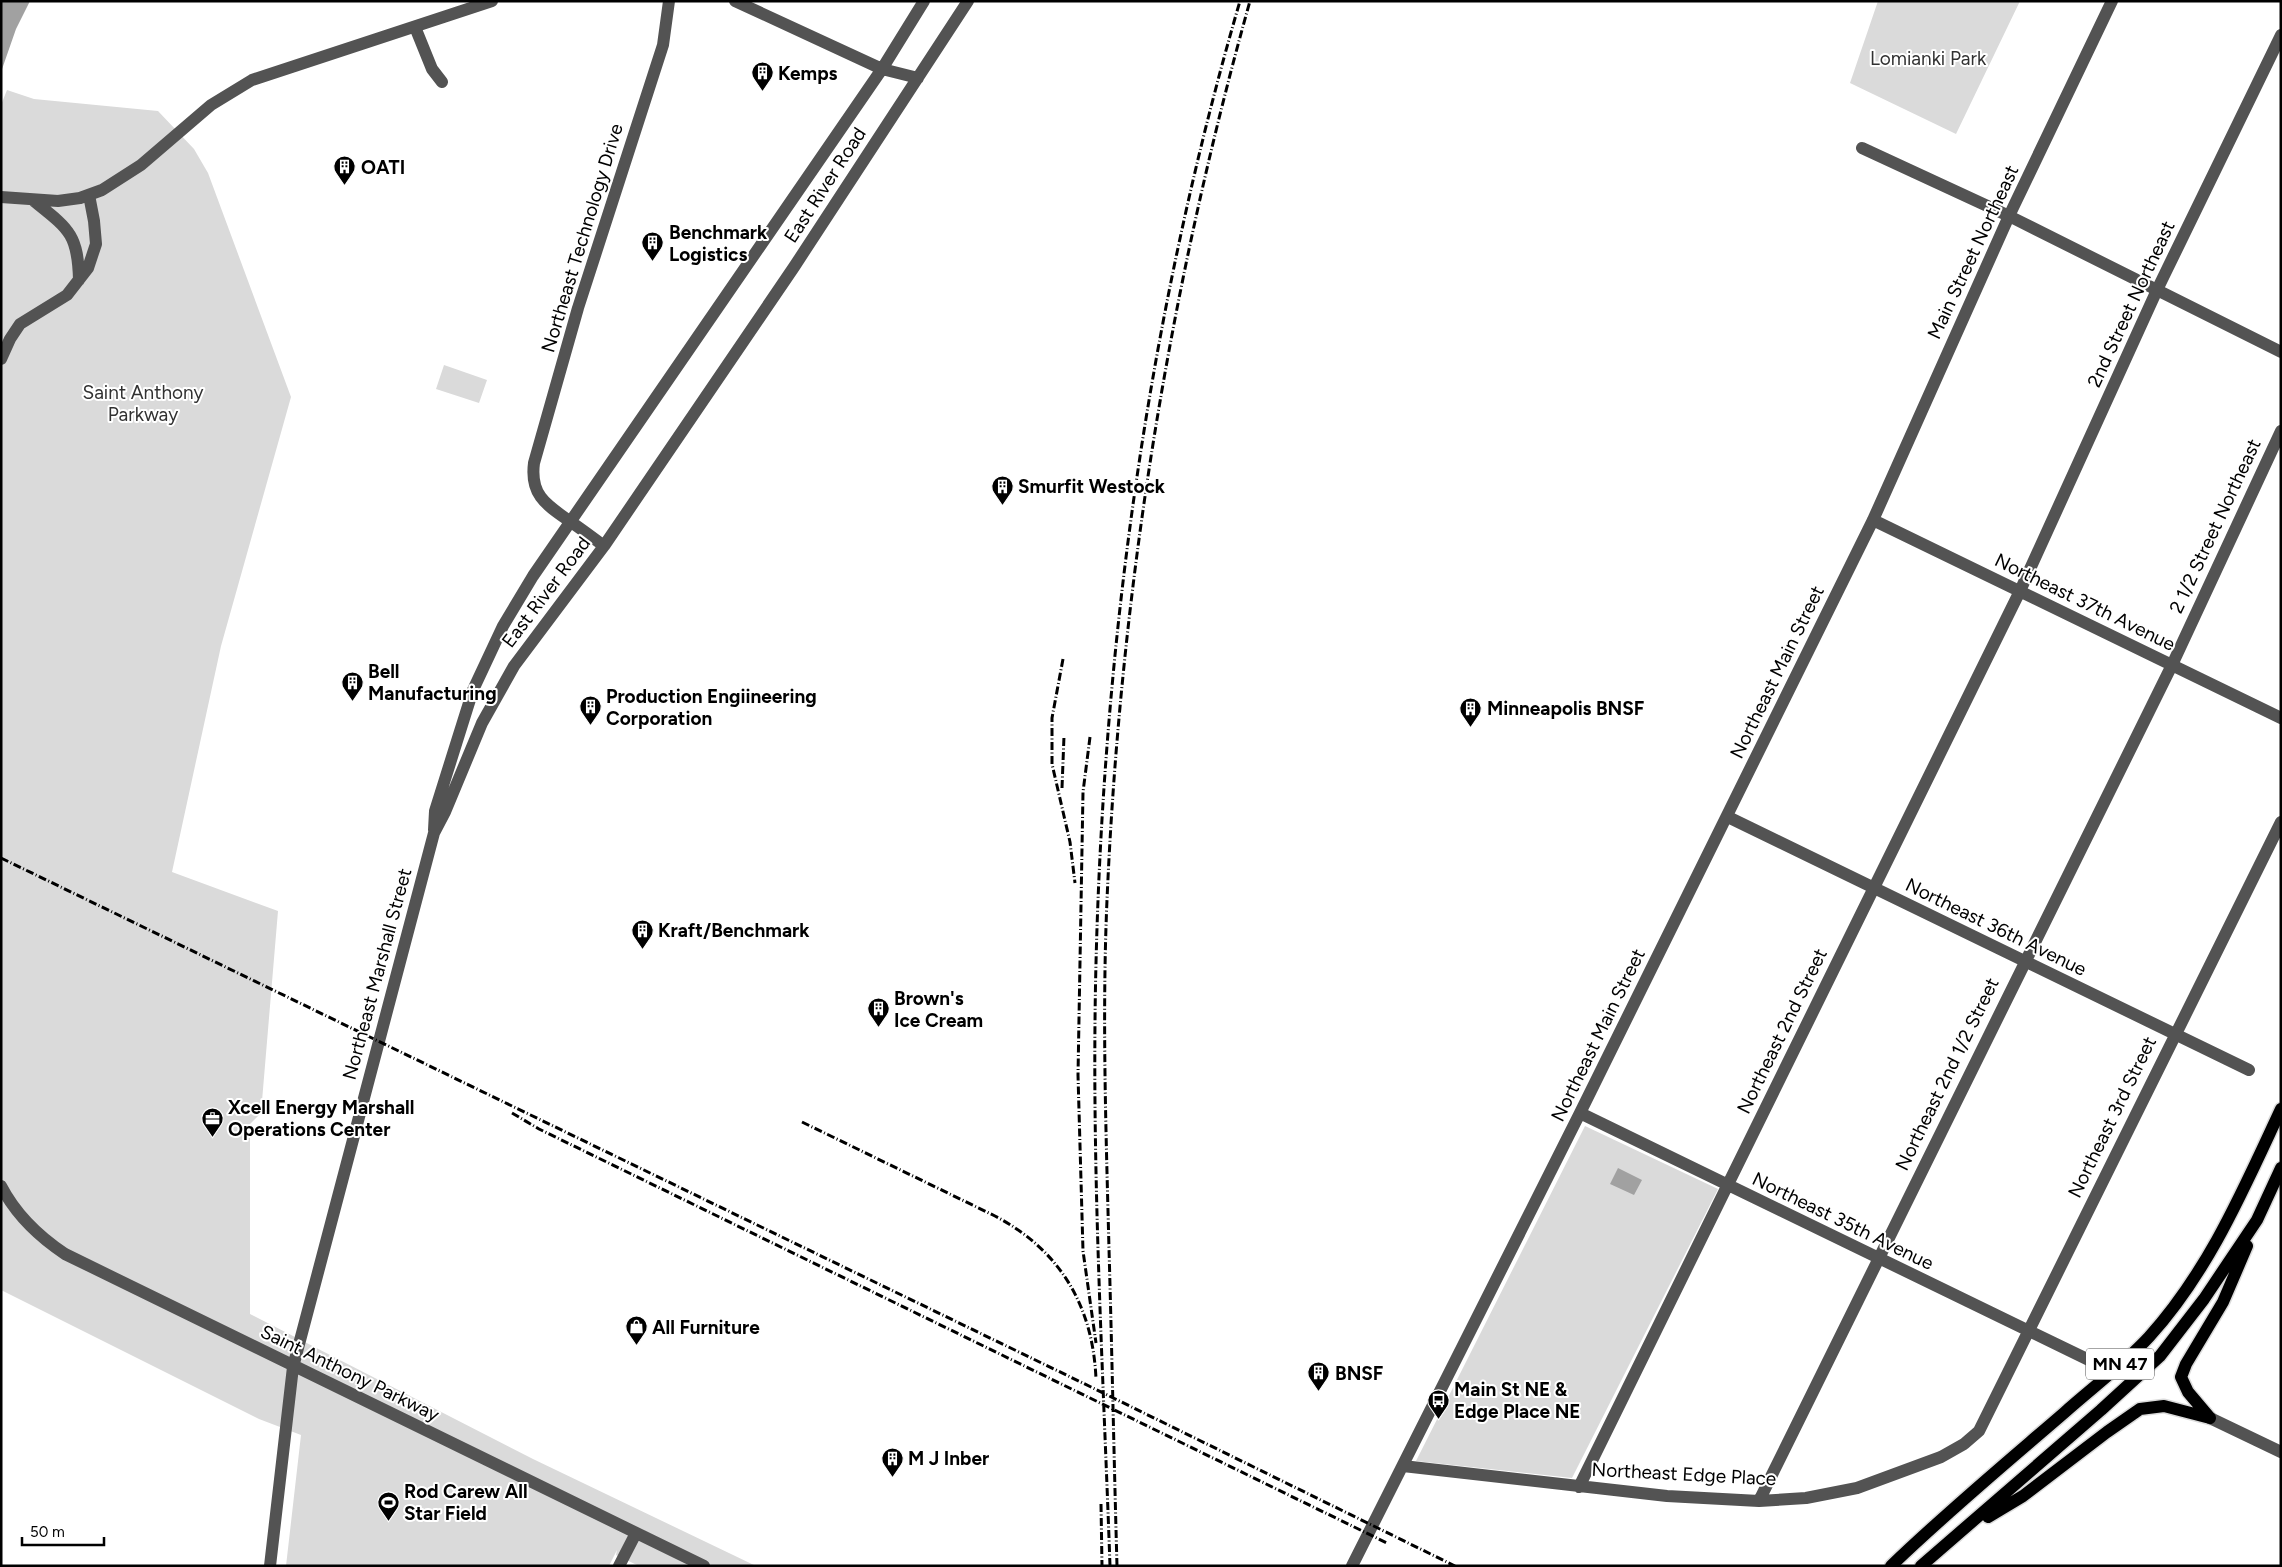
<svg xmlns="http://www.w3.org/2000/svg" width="2282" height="1567" viewBox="0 0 2282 1567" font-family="Figtree,sans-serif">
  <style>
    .green { fill: #dadada }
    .water { fill: #a1a1a1 }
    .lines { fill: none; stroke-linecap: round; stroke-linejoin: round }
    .major-casing { stroke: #dbdbdb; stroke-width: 15 }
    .minor { stroke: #535353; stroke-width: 12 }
    .major { stroke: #000; stroke-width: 12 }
    .rail { stroke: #000; stroke-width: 3; stroke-dasharray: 8 2.5 1 2.5; stroke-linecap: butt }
    .labels { text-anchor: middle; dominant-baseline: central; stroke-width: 4; stroke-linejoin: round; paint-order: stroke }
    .shield { fill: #fff; stroke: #4c4c4c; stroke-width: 1 }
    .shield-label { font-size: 18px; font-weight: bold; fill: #000 }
    .park-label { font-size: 19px; fill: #313131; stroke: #fff }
    .poi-label { font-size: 19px; font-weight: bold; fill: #000; stroke: #fff; text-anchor: start }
    .street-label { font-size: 19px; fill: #000; stroke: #fff }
  </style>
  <rect width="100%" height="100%" fill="#fff"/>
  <path class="green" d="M1878,1h142l-64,133 -106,-51z
    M7,90l27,9 124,12 36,38 14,24 83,224 -70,249 -49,226 106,39 -17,202 -11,11v190l283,145 223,107h-117l-23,-11 1,-5 -8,16h-323l15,-131 -42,-16 -258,-129v-1185z
    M444,365l43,15 -8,23 -43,-14z
    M1585,1126l133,63 -146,289 -156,-17z"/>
  <path class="water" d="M1,1h29l-14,28 -15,43z
    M1618,1168l24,12 -8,15 -24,-11z"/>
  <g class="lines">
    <defs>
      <path id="major" d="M2210,1418l-22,-26 -7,-15 5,-13 37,-62 24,-56
        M1988,1517l35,-21 84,-64 33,-23 24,-3 46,12
        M1891,1566c56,-54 115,-103 173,-153 28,-25 59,-48 85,-76 60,-66 95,-149 132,-228
        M1921,1566l180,-156 59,-54 44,-57 53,-79 24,-52"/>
    </defs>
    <use href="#major" class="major-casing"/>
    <path class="minor" d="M735,1l147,68 36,9
      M415,27l17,42 10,13
      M1862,148l147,68 272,136
      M1,197l57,4 22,-3 22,-8 39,-25 70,-60 41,-25 240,-79
      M34,201c35,28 44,33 45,79
      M1,359l9,-20 10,-15 47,-29 21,-27 8,-24 -2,-23 -5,-26
      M1873,520l408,198
      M604,546c-12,-9 -24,-18 -36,-26 -23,-16 -38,-26 -34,-57l44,-155 85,-263 6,-44
      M1728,817l521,253
      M434,830l1,-19 38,-121 30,-64 30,-50 349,-507 42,-68
      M1580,1113l511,248
      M1,1186c15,29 37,50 64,68l639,312
      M2210,1418l71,34
      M1403,1466l264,30 92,5 47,-3 51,-10 84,-31 23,-13 15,-13 302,-609
      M1579,1487l441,-896 137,-301 124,-255
      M1759,1501l413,-836 109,-234
      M270,1566l23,-199 141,-534 11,-21 37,-89 32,-57 90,-120 190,-279 174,-266
      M619,1566l17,-33
      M1352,1566l228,-453 293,-593 136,-304 103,-215"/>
    <use href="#major" class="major"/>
    <path class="rail" d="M1063,659l-11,59v46l18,78 5,41
      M1090,737l-7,55 -5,283 5,176 13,92
      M1062,788l2,-52
      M1,858l1090,529 364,179
      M512,1113l27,16 848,414
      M802,1122l193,94c65,34 98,90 101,163
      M1101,1504l1,62
      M1110,1566c-7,-201 -19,-402 -14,-603 8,-324 53,-650 144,-962
      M1117,1566c-3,-106 -5,-212 -8,-317 -3,-117 -7,-233 -2,-349 13,-303 61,-607 143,-899"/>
  </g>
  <defs>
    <symbol id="building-pin" viewBox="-11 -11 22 30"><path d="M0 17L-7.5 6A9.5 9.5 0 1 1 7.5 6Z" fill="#000" stroke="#fff"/><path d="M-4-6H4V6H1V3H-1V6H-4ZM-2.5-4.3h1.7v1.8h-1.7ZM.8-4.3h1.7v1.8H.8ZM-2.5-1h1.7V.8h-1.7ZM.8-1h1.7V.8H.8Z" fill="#fff"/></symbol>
    <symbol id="office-pin" viewBox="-11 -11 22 30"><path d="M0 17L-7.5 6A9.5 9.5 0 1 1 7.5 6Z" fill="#000" stroke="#fff"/><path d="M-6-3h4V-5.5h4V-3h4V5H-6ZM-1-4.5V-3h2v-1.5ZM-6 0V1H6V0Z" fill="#fff"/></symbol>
    <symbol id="shop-pin" viewBox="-11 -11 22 30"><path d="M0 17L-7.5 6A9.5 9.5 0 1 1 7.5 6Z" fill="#000" stroke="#fff"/><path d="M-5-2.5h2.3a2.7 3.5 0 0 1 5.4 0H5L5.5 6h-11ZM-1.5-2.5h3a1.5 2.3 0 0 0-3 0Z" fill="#fff"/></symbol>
    <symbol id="bus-pin" viewBox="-11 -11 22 30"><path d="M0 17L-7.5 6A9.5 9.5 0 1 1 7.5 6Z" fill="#000" stroke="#fff"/><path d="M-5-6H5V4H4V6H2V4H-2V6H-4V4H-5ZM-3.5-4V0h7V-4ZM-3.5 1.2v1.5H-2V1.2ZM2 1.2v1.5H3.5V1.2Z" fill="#fff"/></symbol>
    <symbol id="stadium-pin" viewBox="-11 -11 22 30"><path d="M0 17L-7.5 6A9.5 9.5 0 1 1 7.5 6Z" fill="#000" stroke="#fff"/><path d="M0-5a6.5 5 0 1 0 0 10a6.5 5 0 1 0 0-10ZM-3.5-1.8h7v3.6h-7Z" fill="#fff"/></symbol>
  </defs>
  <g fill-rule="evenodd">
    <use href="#building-pin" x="750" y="60" width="25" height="34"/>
    <use href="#building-pin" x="332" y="154" width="25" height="34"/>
    <use href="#building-pin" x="640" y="230" width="25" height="34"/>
    <use href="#building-pin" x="990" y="474" width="25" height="34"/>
    <use href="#building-pin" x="340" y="670" width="25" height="34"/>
    <use href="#building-pin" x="578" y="694" width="25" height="34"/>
    <use href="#building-pin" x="1458" y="696" width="25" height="34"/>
    <use href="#building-pin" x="630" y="918" width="25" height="34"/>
    <use href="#building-pin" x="866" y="996" width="25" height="34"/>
    <use href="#office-pin" x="200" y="1106" width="25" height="34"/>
    <use href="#shop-pin" x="624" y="1314" width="25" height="34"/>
    <use href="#building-pin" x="1306" y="1360" width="25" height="34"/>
    <use href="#bus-pin" x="1426" y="1388" width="25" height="34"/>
    <use href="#building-pin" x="880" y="1446" width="25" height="34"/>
    <use href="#stadium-pin" x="376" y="1490" width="25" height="34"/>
  </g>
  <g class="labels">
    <rect class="shield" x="2086" y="1348.5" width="68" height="31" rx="4"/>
    <g class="shield-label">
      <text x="2120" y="1364">MN 47</text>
    </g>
    <g class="park-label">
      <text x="1928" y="58">Lomianki Park</text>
      <text x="143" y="392">Saint Anthony<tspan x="143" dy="22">Parkway</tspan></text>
    </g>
    <g class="poi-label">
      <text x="778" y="73">Kemps</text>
      <text x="361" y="167">OATI</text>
      <text x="669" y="232">Benchmark<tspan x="669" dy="22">Logistics</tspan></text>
      <text x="1018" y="486">Smurfit Westock</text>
      <text x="368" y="671">Bell<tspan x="368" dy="22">Manufacturing</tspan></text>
      <text x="606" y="696">Production Engiineering<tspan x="606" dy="22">Corporation</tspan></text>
      <text x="1487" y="708">Minneapolis BNSF</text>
      <text x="658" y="930">Kraft/Benchmark</text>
      <text x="894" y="998">Brown's<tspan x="894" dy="22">Ice Cream</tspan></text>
      <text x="228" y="1107">Xcell Energy Marshall<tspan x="228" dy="22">Operations Center</tspan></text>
      <text x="652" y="1327">All Furniture</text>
      <text x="1335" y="1373">BNSF</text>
      <text x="1454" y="1389">Main St NE &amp;<tspan x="1454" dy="22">Edge Place NE</tspan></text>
      <text x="908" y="1458">M J Inber</text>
      <text x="404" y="1491">Rod Carew All<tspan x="404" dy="22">Star Field</tspan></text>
    </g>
    <g class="street-label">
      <text transform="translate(825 185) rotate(-57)">East River Road</text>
      <text transform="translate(582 238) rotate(-73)">Northeast Technology Drive</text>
      <text transform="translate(1973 252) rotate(-65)">Main Street Northeast</text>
      <text transform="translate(2131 304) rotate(-65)">2nd Street Northeast</text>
      <text transform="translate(2215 526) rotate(-65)">2 1/2 Street Northeast</text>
      <text transform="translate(546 592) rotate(-53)">East River Road</text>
      <text transform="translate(2085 602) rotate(26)">Northeast 37th Avenue</text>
      <text transform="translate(1777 672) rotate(-64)">Northeast Main Street</text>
      <text transform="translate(1996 927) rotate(26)">Northeast 36th Avenue</text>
      <text transform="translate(377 974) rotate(-75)">Northeast Marshall Street</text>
      <text transform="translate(1782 1031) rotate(-64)">Northeast 2nd Street</text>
      <text transform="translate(1598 1035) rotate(-64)">Northeast Main Street</text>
      <text transform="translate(1947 1074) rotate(-64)">Northeast 2nd 1/2 Street</text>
      <text transform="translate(2112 1117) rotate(-64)">Northeast 3rd Street</text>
      <text transform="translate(1843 1221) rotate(26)">Northeast 35th Avenue</text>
      <text transform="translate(350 1373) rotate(26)">Saint Anthony Parkway</text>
      <text transform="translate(1684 1474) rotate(3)">Northeast Edge Place</text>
    </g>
  </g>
  <rect width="2282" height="1567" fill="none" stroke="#000000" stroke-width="5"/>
  <path d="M22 1537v8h82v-8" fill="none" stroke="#000000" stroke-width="2.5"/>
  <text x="30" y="1537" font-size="15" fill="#000000" stroke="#ffffff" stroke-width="4" paint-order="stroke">50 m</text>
</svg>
